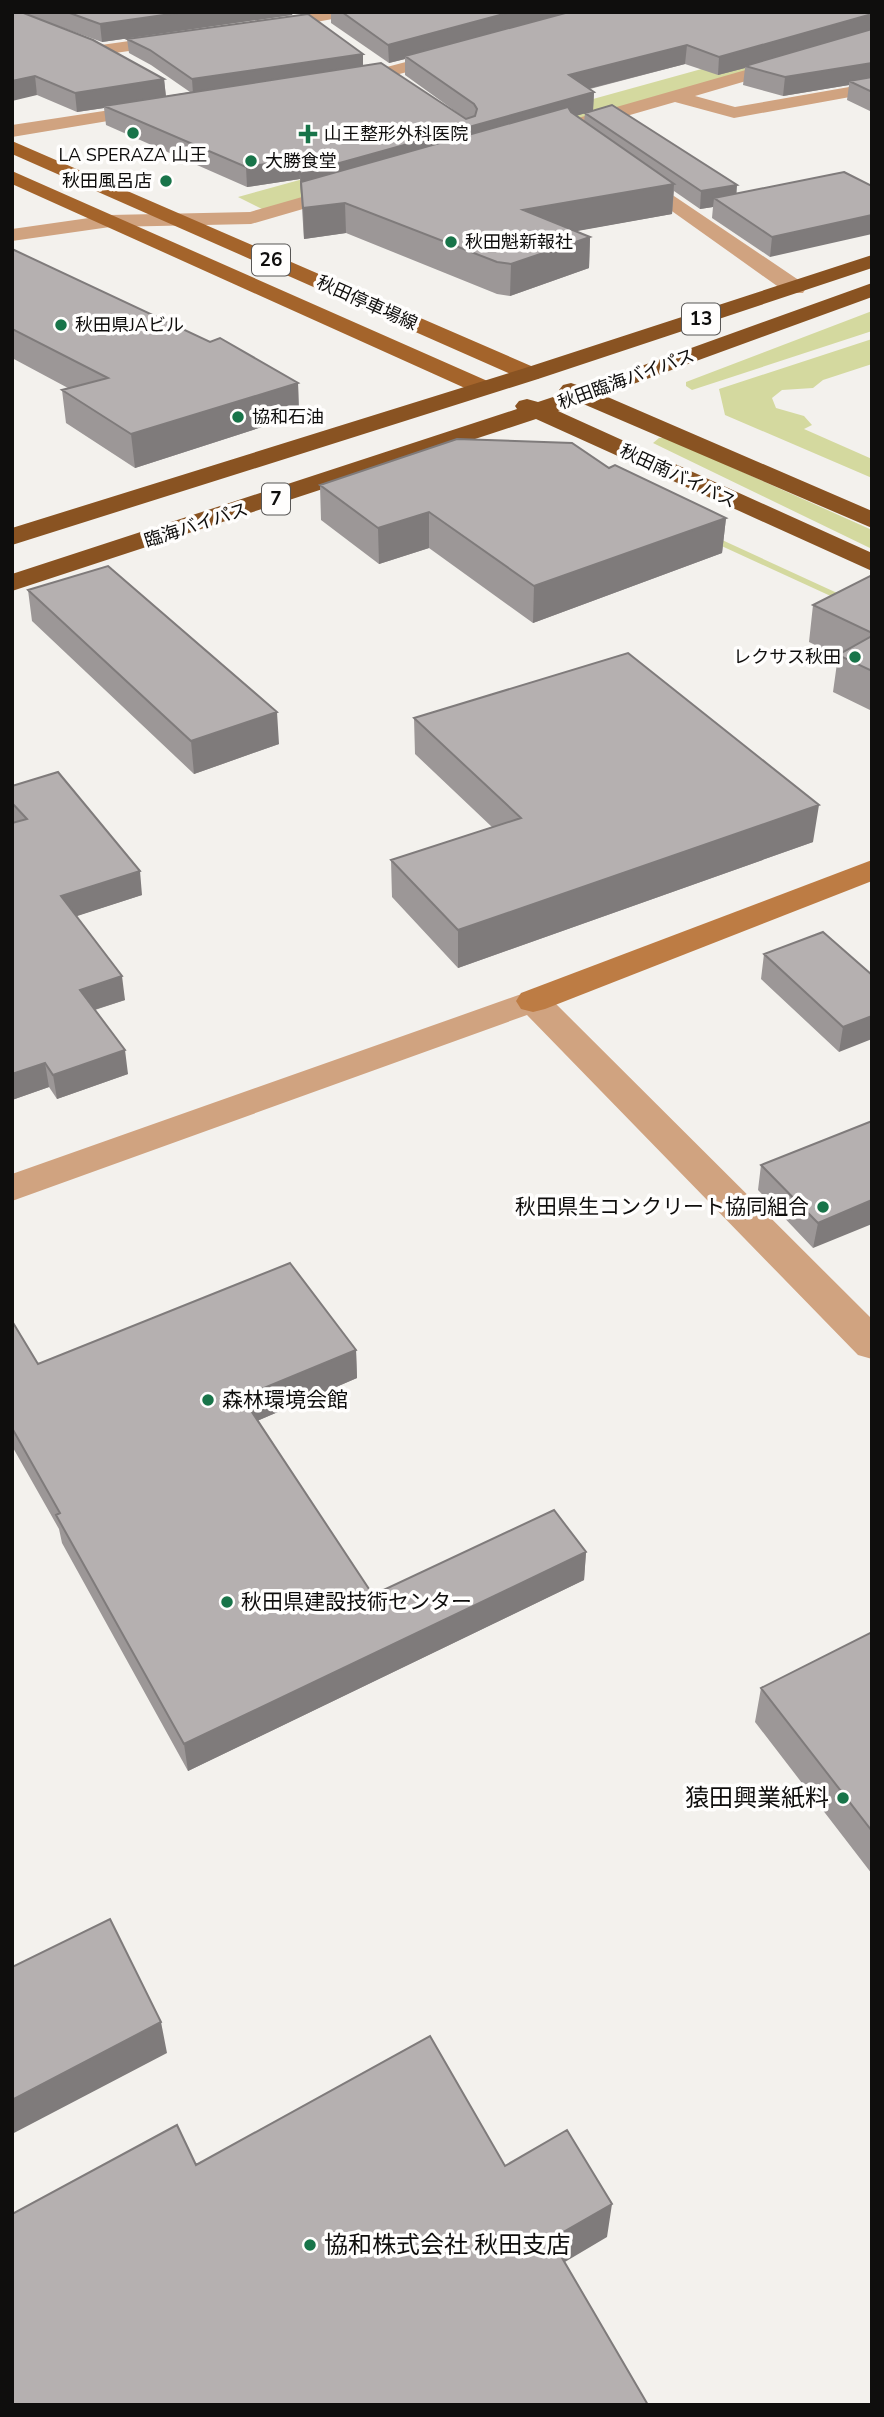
<svg xmlns="http://www.w3.org/2000/svg" width="884" height="2417" viewBox="0 0 884 2417" font-family="'Nunito Sans','Noto Sans JP',sans-serif">
  <style>
    .green { fill: #d4d99f }
    .lines { fill: none; stroke-linecap: round; stroke-linejoin: round }
    .street { fill: #d0a380; fill-rule: evenodd }
    .secondary { fill: #bd7c44; fill-rule: evenodd }
    .primary { fill: #a4642b; fill-rule: evenodd }
    .highway { fill: #895322; fill-rule: evenodd }
    .wall { fill: #9c9797; fill-rule: evenodd }
    .shaded-wall { fill: #7f7b7b }
    .building { fill: #b5b0b0; stroke: #7f7b7b; stroke-width: 2 }
    .poi-dot { fill: #187449; stroke: #fffefd; stroke-width: 2.5 }
    .labels { text-anchor: middle; dominant-baseline: central; stroke-width: 7; stroke-linejoin: round; paint-order: stroke }
    .far-poi-label { font-size: 18px; fill: #0f0e0d; stroke: #fffefd; text-anchor: start }
    .far-street-label { font-size: 18px; fill: #0f0e0d; stroke: #fffefd }
    .shield { fill: #fffefd; stroke: #575655; stroke-width: 2 }
    .shield-label { font-size: 19px; font-weight: bold; fill: #0f0e0d }
    .poi-label { font-size: 21px; fill: #0f0e0d; stroke: #fffefd; text-anchor: start }
    .near-poi-label { font-size: 24px; fill: #0f0e0d; stroke: #fffefd; text-anchor: end }
  </style>
  <rect width="100%" height="100%" fill="#f3f1ed"/>
  <path class="green" d="M872,22v15l-608,173 -26,-13z
    M872,311v20l-180,59 -6,-4v-4z
    M872,339v25l-49,16 -10,8 -31,2 -10,8 4,10 28,8 8,9 -8,4 68,30v19l-147,-63 -6,-26z
    M659,438h8l205,92v19l-219,-106z
    M622,494l250,115v6l-257,-118z"/>
  <g class="lines">
    <path class="street" d="M315,12h36l-8,5 -80,15 -8,-5 8,-5z
      M179,34l8,5 -2,4 -84,12 -9,-5 9,-5z
      M872,34v10l-177,52 40,11 137,-24v10l-138,25 -59,-16 -104,30 -9,-6 2,-4z
      M455,49l6,1 3,4 -3,4 -77,20 -44,7 -9,-5 3,-4 49,-8z
      M156,103l9,5 -3,4 -150,25v-12z
      M631,167l172,116 3,5 -3,5h-16l-163,-116 -3,-4z
      M351,183l10,6 -3,4 -107,31 -141,3 -98,14v-12l98,-14 140,-3z
      M533,990l12,3 327,326v40l-14,-4 -331,-340 -515,186v-27z"/>
    <path class="secondary" d="M872,860v21l-327,128 -12,3 -12,-3 -5,-8 5,-8z"/>
    <path class="primary" d="M12,141l526,228 4,5 -4,5h-16l-510,-225z
      M12,171l480,212 4,5 -4,5h-16l-464,-209z"/>
    <path class="highway" d="M872,255v13l-334,111 -526,166v-17l510,-159z
      M872,283v14l-269,98 269,116v17l-291,-125 -23,8 314,142v18l-336,-152 -524,172v-17l505,-165 -2,-3 4,-5 8,-2 11,3 24,-8 -3,-4 4,-5 8,-2 12,4z"/>
  </g>
  <path class="wall" d="M12,12h281l-1,3 -190,27 -44,-16 106,53 2,17 24,-4 -39,-27 -22,-12 -2,-14 236,27 103,53 -61,-44v-16l-16,4 -58,-40v-11h541v100l-25,-12 2,-15 -66,11 -40,-11 2,-17 -27,7 -33,-11 -95,25 4,3 -1,18 143,84 108,-22 -74,85 -58,-39 1,-11 -13,2 -26,-18 -2,23 -97,17 15,6 -1,31 -79,28 -13,-2 -151,-61 -42,6 -4,-60 -53,8 -141,-62 -2,-17 -27,4 -40,-17zM585,113l-1,9 -8,-6z
    M12,249l286,134 1,32 -164,53 -69,-45 -4,-33 6,-2 -56,-30z
    M609,468l117,50 -4,35 -189,70 -104,-75 -50,16 -58,-44 -1,-35z
    M872,577v134l-39,-19 5,-36 -29,-14 4,-37z
    M28,590l251,154 -85,30 -162,-153z
    M414,718l399,124 -355,126 -66,-71 -1,-37 101,-33 -77,-73z
    M12,786l130,109 -66,21 49,84 -30,10 33,64 -71,25 -8,-12 -37,13z
    M764,954l108,21 -33,77 -78,-73z
    M872,1121l-59,127 -55,-58 3,-25z
    M12,1321l26,43 318,-14 1,28 -100,43 116,174 213,-43 -2,28 -396,191 -126,-228 -3,-14 -47,-83z
    M872,1632v242l-117,-152 6,-34z"/>
  <path class="shaded-wall" d="M185,12h108l-1,3 -190,27 -2,-18z
    M511,12h67l-173,44v3l-16,4 -1,-18z
    M872,14l-1,17 -126,35v2l-27,7 1,-18z
    M687,45l-2,19 -117,30 1,-19z
    M363,54v14l-170,26 -1,-15z
    M872,63v18h-23v4l-66,11 2,-19z
    M35,76l2,19 -25,6v-20z
    M164,79l2,19 -62,8v2l-27,4 -2,-19z
    M594,92l-1,19 -292,84 -1,-21z
    M299,159l1,20 -53,8 -1,-20z
    M674,184l-2,30 -150,27 1,-31z
    M737,185l-1,18 -22,-5 -1,9 -13,2 1,-18z
    M345,203l1,30 -42,6 -1,-31z
    M872,215v19l-102,23 2,-20z
    M590,237l-1,31 -79,28 1,-32z
    M298,383l1,32 -164,53 -4,-34z
    M429,512v36l-50,16 -1,-36z
    M726,518l-4,35 -189,70 1,-37z
    M277,712l2,32 -85,30 -3,-33z
    M819,805l-6,37 -355,126v-38z
    M140,871l2,24 -77,25 -4,-24z
    M122,976l3,24 -41,13 -4,-23z
    M872,1016v23l-33,13 4,-25z
    M125,1050l3,24 -71,25 -4,-24z
    M45,1063l4,24 -37,13v-26z
    M872,1200v24l-59,24 5,-25z
    M356,1350l1,28 -112,48 -3,-29z
    M586,1552l-2,28 -396,191 -4,-27z
    M161,2022l6,31 -155,81v-34z
    M612,2204l-5,33 -59,35 3,-33z"/>
  <path class="building" d="M12,12h9l72,28 71,39 -89,14 -40,-17 -23,5z
    M67,12h118l-85,12z
    M342,12h169l-123,33z
    M569,12h303v2l-153,43 -32,-12 -118,30 25,17 -294,82 -1,-15 -53,8 -142,-61 277,-43 85,56 9,-3 2,-7 -3,-5 -69,-48z
    M308,14l55,40 -171,25 -42,-29 -23,-11z
    M872,29v34l-87,14 -40,-11z
    M872,77v15l-23,-11z
    M612,105l125,80 -36,6 -116,-78z
    M568,107l3,5 103,72 -151,26 67,27 -79,27 -14,-2 -152,-59 -42,5 -2,-26z
    M844,172l28,14v29l-100,22 -58,-39z
    M12,249l198,93 10,-4 78,45 -167,51 -69,-44 46,-12 -96,-49z
    M457,439l115,4 37,25 6,-3 111,53 -192,68 -105,-74 -51,16 -58,-43z
    M108,566l169,146 -86,29 -163,-151z
    M870,576l2,1v56l-59,-28z
    M872,636v35l-34,-16z
    M628,653l191,152 -361,125 -67,-70 130,-42 -107,-100z
    M58,772l82,99 -79,25 61,80 -42,14 45,60 -72,25 -8,-12 -33,11v-251l15,-4 -15,-16v-17z
    M823,932l49,43v41l-29,11 -79,-73z
    M872,1121v79l-54,23 -57,-58z
    M290,1263l66,87 -114,47 131,198 181,-85 32,42 -402,192 -128,-229 4,-2 -48,-85v-107l26,43z
    M872,1632v199l-111,-143z
    M110,1919l51,103 -149,78v-133z
    M430,2036l75,130 62,-36 45,74 -61,35 97,166h-636v-191l165,-89 19,40z"/>
  <g class="poi-dot">
    <circle cx="133" cy="133" r="7"/>
    <path d="M304.5 123.5h7v7h7v7h-7v7h-7v-7h-7v-7h7z"/>
    <circle cx="251" cy="161" r="7"/>
    <circle cx="166" cy="181" r="7"/>
    <circle cx="451" cy="242" r="7"/>
    <circle cx="61" cy="325" r="7"/>
    <circle cx="238" cy="417" r="7"/>
    <circle cx="855" cy="657" r="7"/>
    <circle cx="823" cy="1207" r="7"/>
    <circle cx="208" cy="1400" r="7"/>
    <circle cx="227" cy="1602" r="7"/>
    <circle cx="843" cy="1798" r="7"/>
    <circle cx="310" cy="2245" r="7"/>
  </g>
  <g class="labels">
    <g class="far-poi-label">
      <text x="324" y="134">山王整形外科医院</text>
      <text x="133" y="155" text-anchor="middle">LA SPERAZA 山王</text>
      <text x="265" y="161">大勝食堂</text>
      <text x="152" y="181" text-anchor="end">秋田風呂店</text>
      <text x="465" y="242">秋田魁新報社</text>
      <text x="75" y="325">秋田県JAビル</text>
      <text x="252" y="417">協和石油</text>
      <text x="841" y="657" text-anchor="end">レクサス秋田</text>
    </g>
    <g class="far-street-label">
      <text transform="translate(367 303) rotate(24)">秋田停車場線</text>
      <text transform="translate(626 379) rotate(-20)">秋田臨海バイパス</text>
      <text transform="translate(678 476) rotate(25)">秋田南バイパス</text>
      <text transform="translate(196 525) rotate(-18)">臨海バイパス</text>
    </g>
    <g class="shield">
      <rect x="252" y="244.5" width="38" height="31" rx="5"/>
      <rect x="682" y="303.5" width="38" height="31" rx="5"/>
      <rect x="262" y="483.5" width="28" height="31" rx="5"/>
    </g>
    <g class="shield-label">
      <text x="271" y="260">26</text>
      <text x="701" y="319">13</text>
      <text x="276" y="499">7</text>
    </g>
    <g class="poi-label">
      <text x="809" y="1207" text-anchor="end">秋田県生コンクリート協同組合</text>
      <text x="222" y="1400">森林環境会館</text>
      <text x="241" y="1602">秋田県建設技術センター</text>
    </g>
    <g class="near-poi-label">
      <text x="829" y="1798">猿田興業紙料</text>
      <text x="324" y="2245" text-anchor="start">協和株式会社 秋田支店</text>
    </g>
  </g>
  <rect width="884" height="2417" fill="none" stroke="#0f0e0d" stroke-width="28"/>
</svg>
